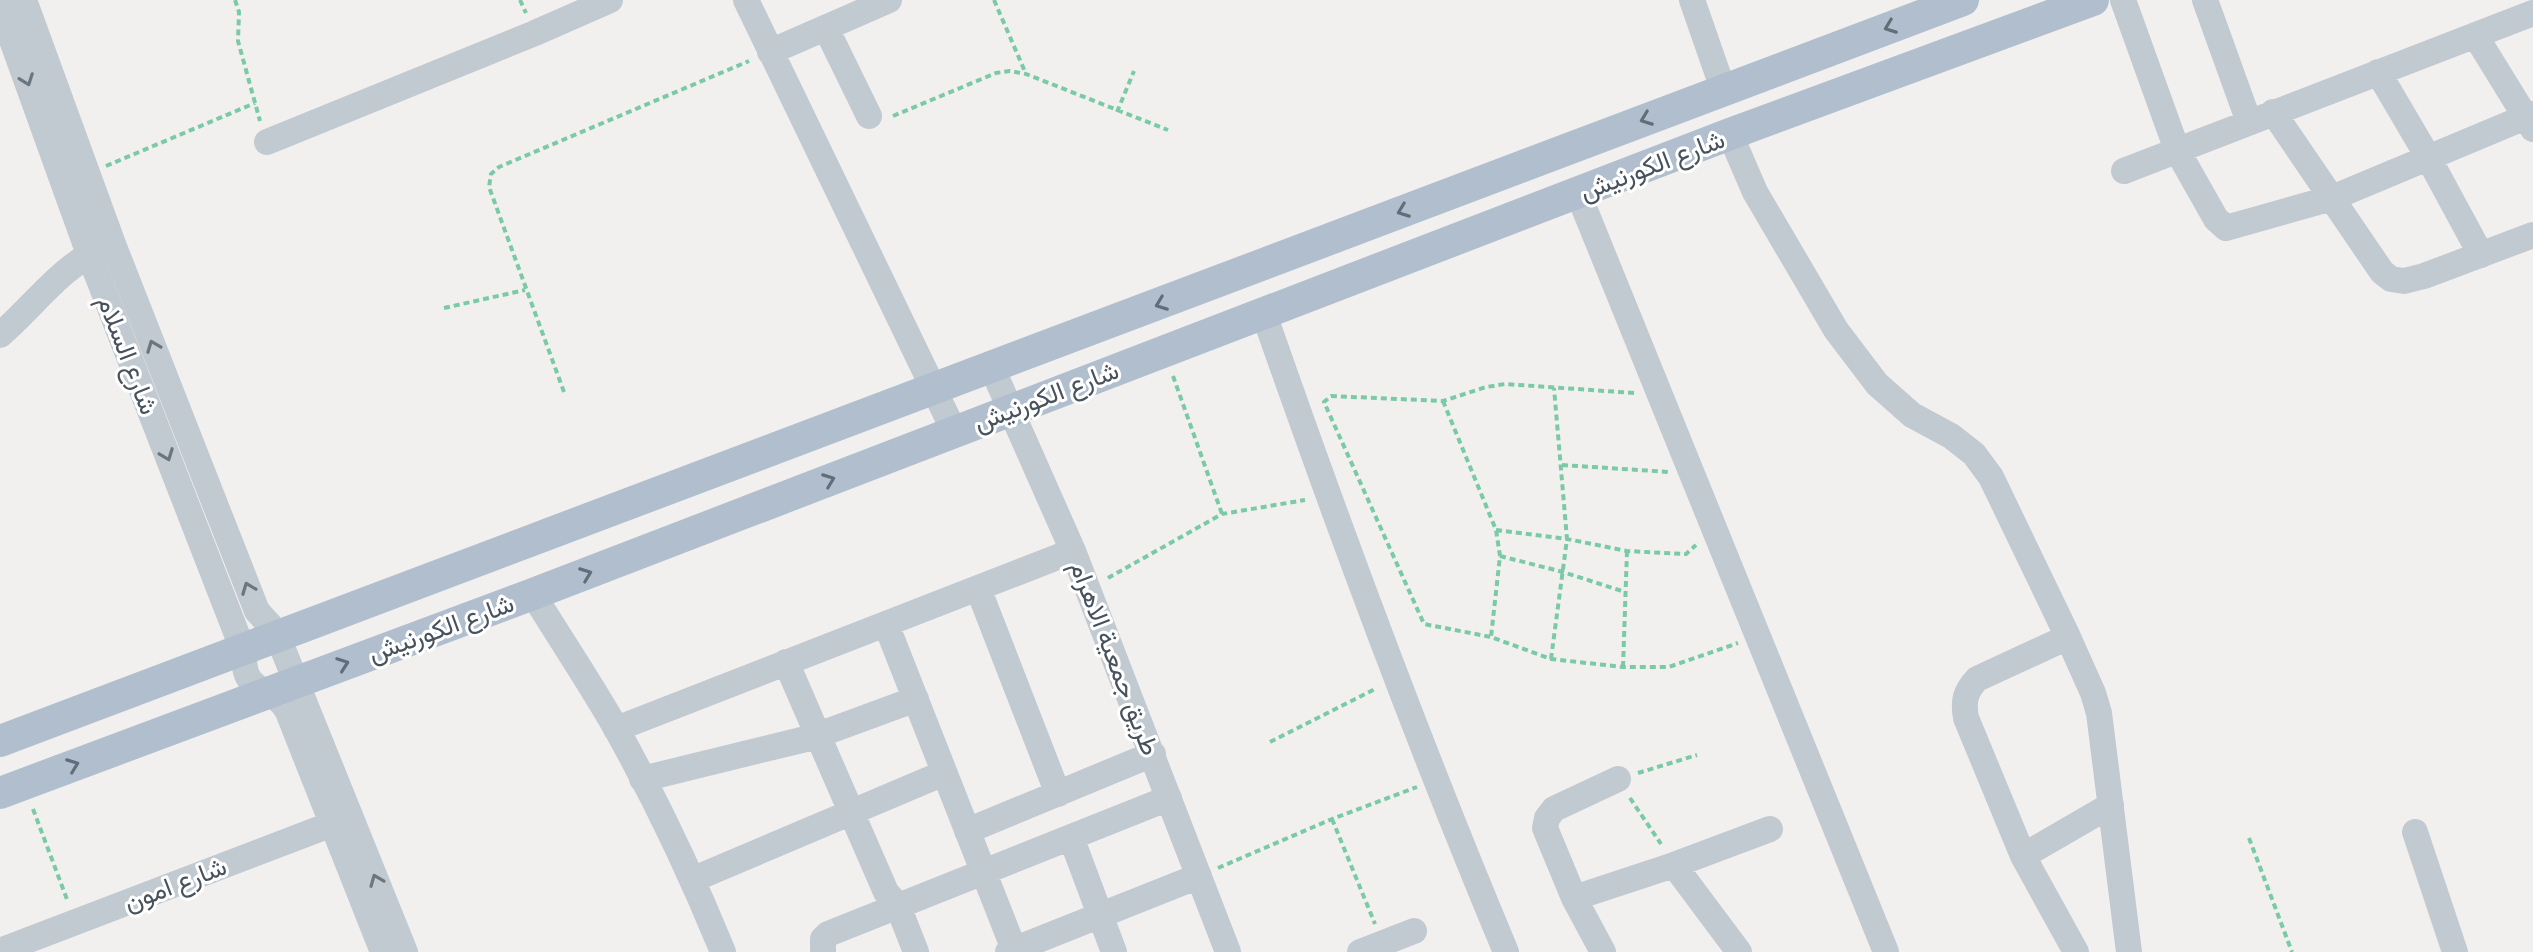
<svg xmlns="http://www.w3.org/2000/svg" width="2533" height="952" viewBox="0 0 2533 952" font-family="'Roboto Condensed',Vazirmatn,sans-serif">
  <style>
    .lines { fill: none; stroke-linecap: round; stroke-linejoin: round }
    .path { stroke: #7acaa5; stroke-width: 4; stroke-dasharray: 6 4; stroke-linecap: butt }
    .minor { stroke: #c1c9d1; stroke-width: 26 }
    .major { stroke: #b0becd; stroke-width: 32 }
    .oneway { stroke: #626d78 }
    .oneway2 { stroke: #6c767f }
    .labels { text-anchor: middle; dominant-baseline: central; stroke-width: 6; stroke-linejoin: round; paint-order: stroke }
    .street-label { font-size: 26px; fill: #48525c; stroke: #fff }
  </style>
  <rect width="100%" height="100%" fill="#f2f0ef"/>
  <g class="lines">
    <path class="path" d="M235,0l4,12 -1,29 22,80
      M520,0l6,13
      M994,0l32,74
      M1117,112l17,-41
      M893,116l103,-43 14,-2 16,3 142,56
      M106,166l149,-63
      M444,308l81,-18
      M1173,376l49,138
      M564,392l-75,-205 2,-13 8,-7 250,-106
      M1634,393l-129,-9 -19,3 -43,14 -112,-5 -7,6 100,222 67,13 60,22 72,8h46l69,-24
      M1443,401l53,129 4,26 -9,81
      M1562,465l107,7
      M1496,530l71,9 60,12 59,3 10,-9
      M1500,556l63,16 62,20
      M1108,578l114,-64 83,-14
      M1551,659l16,-120 -13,-151
      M1623,667l4,-116
      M1270,742l105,-53
      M1638,773l59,-18
      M1630,798l31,46
      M33,809l35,93
      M1332,819l43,105
      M2249,838l43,114
      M1218,868l114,-49 85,-32"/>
    <path class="minor" d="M24,0l89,244 144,367 19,21 129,320
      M746,0l208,431
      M1692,0l31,89
      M2123,0l54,150 39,69 10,9 106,-30 201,-84
      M2205,0l44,122
      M0,7l89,247 154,396c2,9 0,18 5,27 9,17 30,14 40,35l95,240
      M826,28l43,88
      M2475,35l58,94
      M770,52l119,-52
      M2378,72l50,85 53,98
      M2273,112l109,160 9,7 13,2 20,-5 109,-41
      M1730,134l25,58 81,138 41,54 35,31 39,21 23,18 17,23 77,160 25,56 6,20 30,239
      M267,142l268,-109 75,-33
      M2124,171l409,-158
      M1578,193l308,759
      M1264,314c75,215 154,428 242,638
      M0,335c34,-29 61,-69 103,-87
      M992,368l81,183 155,401
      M978,588l80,206
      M533,594c28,46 58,90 84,136 40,72 75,146 106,222
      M886,624l129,328
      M2068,637l-91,42c-12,13 -14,22 -11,39l57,138 53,96
      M786,662l100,230 12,14 18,46
      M616,729l457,-178
      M642,779l168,-41 106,-39
      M967,831l186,-77
      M2415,832l40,120
      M1071,837l43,115
      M2023,856l88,-51
      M1674,865l65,87
      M694,879l250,-106
      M1574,898l100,-33 96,-36
      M0,951l348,-133
      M823,952v-13l5,-5 341,-136
      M1008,952l191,-76
      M1360,952l54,-21
      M1603,952l-29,-54 -29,-70 2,-10 7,-9 64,-30"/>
    <path class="major" d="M0,741l1963,-741
      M0,793l533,-199 1197,-460 363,-134"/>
  </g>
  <defs><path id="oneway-chevron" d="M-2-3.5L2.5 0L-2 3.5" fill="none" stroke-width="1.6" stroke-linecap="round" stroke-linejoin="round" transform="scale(2)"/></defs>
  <g class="oneway">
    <use href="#oneway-chevron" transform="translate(1890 27) rotate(159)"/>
    <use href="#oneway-chevron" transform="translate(1646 119) rotate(159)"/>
    <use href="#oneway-chevron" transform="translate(1403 211) rotate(159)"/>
    <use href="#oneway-chevron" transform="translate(1161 304) rotate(159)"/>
    <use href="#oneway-chevron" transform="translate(829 480) rotate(-21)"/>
    <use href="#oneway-chevron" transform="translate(586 574) rotate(-21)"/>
    <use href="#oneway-chevron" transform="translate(343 664) rotate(-20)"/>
    <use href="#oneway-chevron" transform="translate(73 765) rotate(-21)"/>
  </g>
  <g class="oneway2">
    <use href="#oneway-chevron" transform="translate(27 80) rotate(70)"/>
    <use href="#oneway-chevron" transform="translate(153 346) rotate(-111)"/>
    <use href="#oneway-chevron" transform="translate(167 455) rotate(69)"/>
    <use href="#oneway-chevron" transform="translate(248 588) rotate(-111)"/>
    <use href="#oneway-chevron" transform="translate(376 880) rotate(-112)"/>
  </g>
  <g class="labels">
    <g class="street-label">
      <text transform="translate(1652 165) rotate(-21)">شارع الكورنيش</text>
      <text transform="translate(128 355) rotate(69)">شارع السلام</text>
      <text transform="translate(1046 396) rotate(-21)">شارع الكورنيش</text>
      <text transform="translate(441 628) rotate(-20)">شارع الكورنيش</text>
      <text transform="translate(1115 658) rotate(69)">طريق جمعية الاهرام</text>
      <text transform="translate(175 884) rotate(-21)">شارع امون</text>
    </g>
  </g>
</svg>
